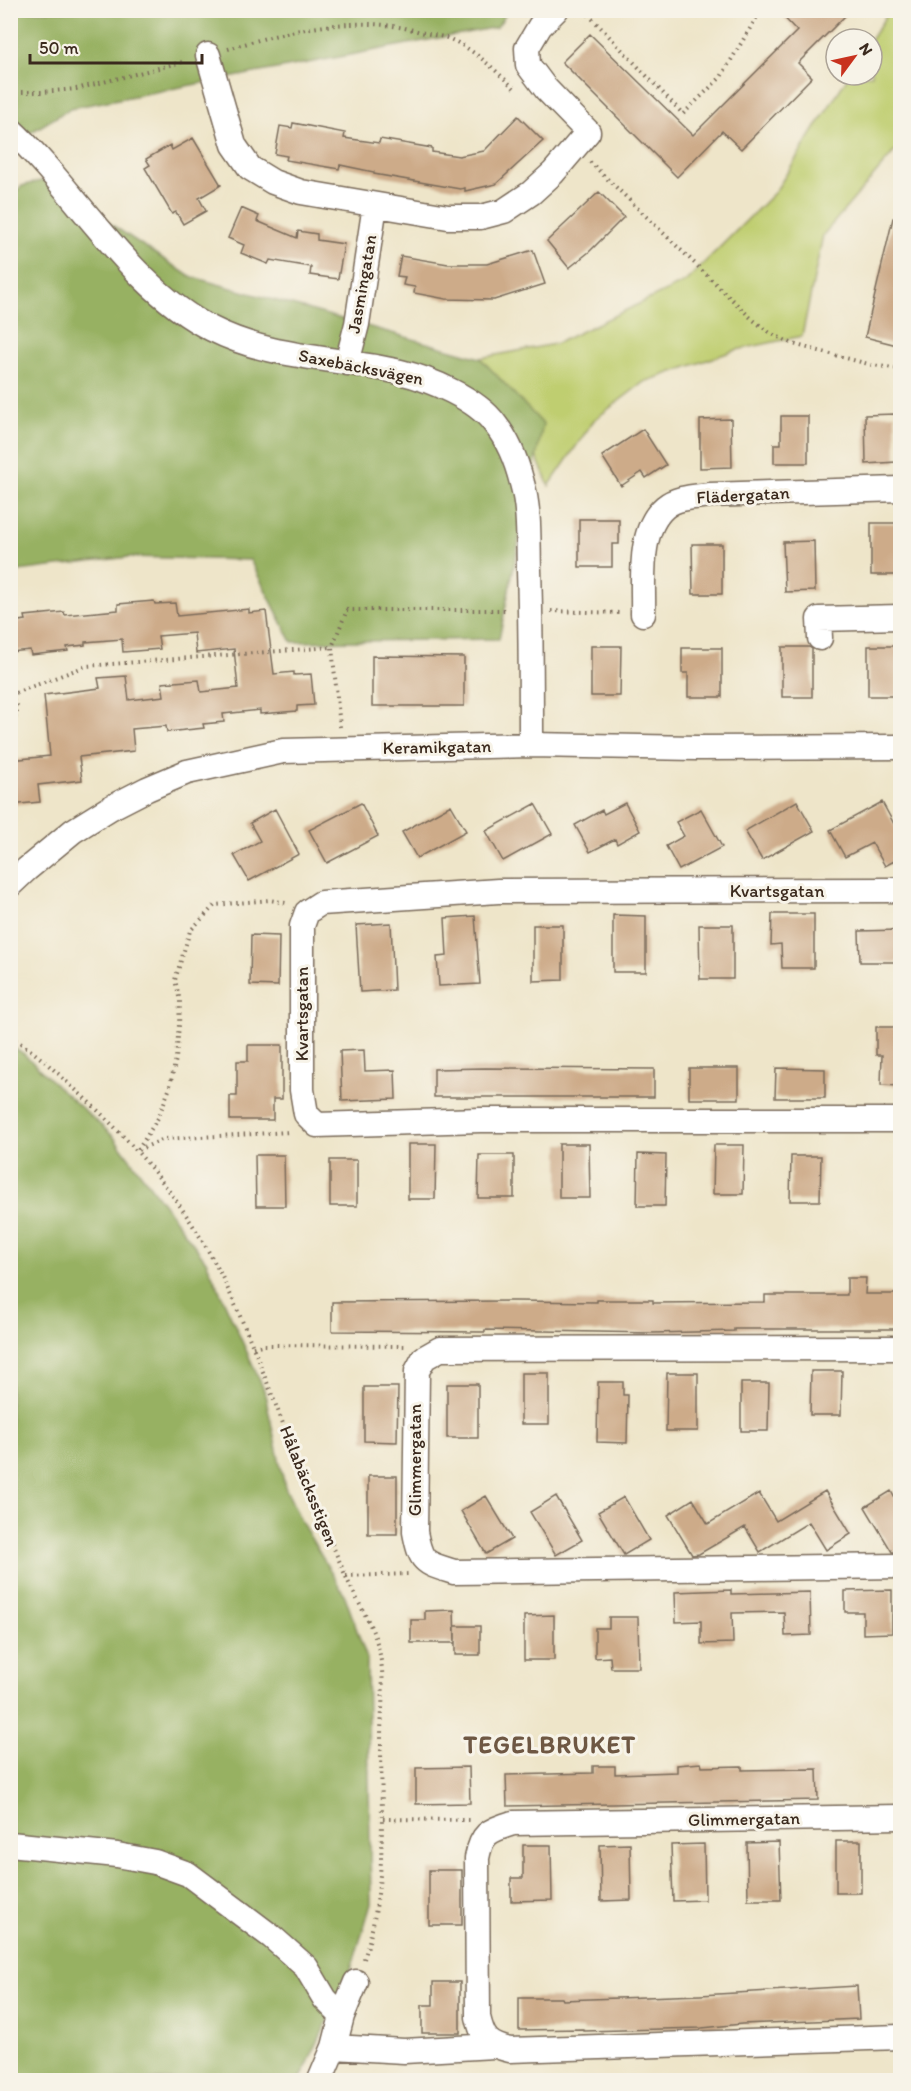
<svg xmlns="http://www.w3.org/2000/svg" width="911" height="2091" viewBox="0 0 911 2091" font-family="Itim,sans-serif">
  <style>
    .green { fill: #bfce70; stroke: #7d7c47; stroke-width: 1.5 }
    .forest { fill: #97b162; stroke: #696e40; stroke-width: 1.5 }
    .building { fill: #cdab89 }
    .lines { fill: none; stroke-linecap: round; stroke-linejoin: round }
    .minor-casing { stroke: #7a6b5a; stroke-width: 27 }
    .path { stroke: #7a6b5a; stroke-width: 4; stroke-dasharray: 1.5 4.5; stroke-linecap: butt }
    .minor { stroke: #fff; stroke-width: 24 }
    .labels { text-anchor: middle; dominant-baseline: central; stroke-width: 6; stroke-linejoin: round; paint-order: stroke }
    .street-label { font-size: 18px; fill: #3b2a1e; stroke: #f7f3e8 }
    .district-label { font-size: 24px; font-weight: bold; letter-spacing: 1.5px; fill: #6e5743; stroke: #f7f3e8 }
  </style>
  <rect width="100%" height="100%" fill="#f7f3e8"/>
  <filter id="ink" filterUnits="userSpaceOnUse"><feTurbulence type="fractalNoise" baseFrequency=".0167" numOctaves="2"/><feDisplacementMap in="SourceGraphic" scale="12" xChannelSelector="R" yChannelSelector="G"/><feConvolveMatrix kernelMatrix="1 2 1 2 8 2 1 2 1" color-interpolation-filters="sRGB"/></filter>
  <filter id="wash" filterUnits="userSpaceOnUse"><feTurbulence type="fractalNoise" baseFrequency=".008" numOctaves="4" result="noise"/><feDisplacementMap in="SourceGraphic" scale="24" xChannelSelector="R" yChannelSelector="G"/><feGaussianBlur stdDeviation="1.35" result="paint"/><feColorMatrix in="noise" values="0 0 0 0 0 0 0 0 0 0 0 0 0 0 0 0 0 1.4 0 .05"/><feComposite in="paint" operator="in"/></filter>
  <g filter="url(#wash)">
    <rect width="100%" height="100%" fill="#eee5c9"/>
    <path class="green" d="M889,11h11v139l-6,2 -71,83 -21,101 -66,14 -92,32 -50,38 -45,66 -13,-30 6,-32 -62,-66 75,-14 130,-62 90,-90 74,-117h23l-1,-36z"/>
    <path class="forest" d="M11,11h497l-11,16 -426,81 -41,25 -19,-6z
      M44,180l145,96 291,82 63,66 -44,215 -207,3 -42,-82 -122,-3 -117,15v-377l11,-9z
      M10,1046l13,7 33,32 57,51 93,125 58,129 21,97 17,36 43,73 22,63 4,245 -21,69 -50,107h-289z"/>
    <g id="blocks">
      <path class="building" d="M777,10h74l-53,53 14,14 -71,72 -19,-18 -45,46 -115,-115 28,-28 103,101 104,-104z
        M518,116l25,25 -47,43 -31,7v-3l-5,1 -86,-15v-2l-34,-7 -1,4 -53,-9 1,-4 -12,-2 5,-28 12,2 1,-5 52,10 -1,5 35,5 1,-4 52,9v4l27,4 25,-5z
        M193,138l28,47 -22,13 7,13 -23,13 -7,-12 -4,2 -27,-46 5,-3 -4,-6 24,-14 2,5z
        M599,192l25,25 -35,35 -20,16 -22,-27z
        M241,208l18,8 -2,5 40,17 1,-7 19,3v6l27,4 -6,35 -28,-4 1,-8 -41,-7 -2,4 -27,-11 3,-8 -16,-7z
        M893,218l7,1v55l-4,20 4,1v33l-3,17 -32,-8z
        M533,250l12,34 -51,16 -48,-1 -32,-6 1,-6 -12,-2 2,-8 -8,-1 4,-20 47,8h39z
        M895,414l1,48 -30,2 -1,-49z
        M781,416h27v47h-34v-19h7z
        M731,419l1,48 -32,1v-48z
        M643,429l23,36 -20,13 -4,-6 -21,14 -19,-30z
        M579,519h40v25h-7v23h-33z
        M871,523h29v52h-29z
        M814,541l1,50 -30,1 -2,-50z
        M692,544h30v50h-29z
        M154,601l1,3 20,-1 2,13 72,-7v4l17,-2 8,63 20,-2v3l17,-1 3,31 -17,1v5l-37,3v-4l-37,4 1,8 -21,2 1,4 -37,4 -1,-6 -34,3 2,22 -55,6 3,23 -44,5 2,17 -30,3v-45l40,-4 -6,-61 56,-7 -2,-10 28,-2 3,24 35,-4 -2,-13 37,-3 2,12 37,-4 -4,-39 -38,4 -2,-20 -36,3 2,13 -37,3 -1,-13 -37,3v3l-18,2 1,4 -37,4 -1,-5 -20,2v-30l16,-2 -1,-4 39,-4 1,3 53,-5v-6z
        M591,646h30l-1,50h-29z
        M868,646h30v50h-30z
        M782,647h27l3,2v48h-30z
        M682,648h40v49h-34v-24h-6z
        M372,656l92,1v49h-92z
        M797,801l17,30 -52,29 -17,-29z
        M882,802l18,33v23l-15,8 -13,-23 -27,14 -15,-27z
        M361,803l17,33 -51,27 -18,-33z
        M625,803l15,28 -23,13 -2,-5 -25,13 -15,-27 27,-15 2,4z
        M535,804l17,30 -49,27 -17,-30z
        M451,805l15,26 -49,27 -15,-26z
        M275,809l24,45 -50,27 -15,-26 26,-14 -10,-18z
        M701,809l21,38 -43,23 -13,-24 18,-10 -8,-14z
        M772,914h42v54h-32l-1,-24 -10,1z
        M613,915l33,1v56h-33z
        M475,916l5,68 -41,2 -2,-29 10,-1 -2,-38z
        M391,923l3,67 -34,2 -4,-67z
        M533,925h30v55l-30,1z
        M699,925h34v54h-33z
        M900,930v32h-40l-1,-31z
        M251,935l28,1 -1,50 -28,-1z
        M876,1027h24v59l-19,-1 1,-30h-6z
        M248,1045h34v54h-9v21h-43v-24h7v-35h11z
        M364,1050l1,21 30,-1 1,29 -54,2 -2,-50z
        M486,1068l168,1v28h-220v-28z
        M689,1068h50v31h-50z
        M776,1068l49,1v29h-50z
        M408,1144h28l-1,55h-27z
        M559,1144h30l1,54h-31z
        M714,1145h30l-1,49h-30z
        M638,1154l28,1 -1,51h-28z
        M255,1155h29l1,51h-29z
        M479,1155h35v43h-36z
        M791,1156h30l-1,45h-30z
        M330,1160h27v46h-27z
        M847,1278h19l-1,16h35v35h-166v2l-81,2 -168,-3v2l-153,-1v-29l184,-1 81,1v-2h56v3l112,-1v-7h82z
        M811,1371h31l-1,44h-31z
        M521,1373h28v51h-28z
        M667,1373h31v58h-32z
        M598,1382h25v13h5l-1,48 -30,-1z
        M741,1383h28l-1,48h-27z
        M447,1384h31v54h-31z
        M364,1387h34l-1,55 -33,-1z
        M368,1476h29v58h-29z
        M825,1491l26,43 -25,16 -17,-28 -49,30 -15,-25 -46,27 -7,1 -24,-40 25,-16 15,25 51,-31 17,28z
        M891,1491l9,17v44h-8l-27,-45z
        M486,1496l26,43 -26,15 -25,-43z
        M556,1496l26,44 -26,15 -26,-43z
        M624,1497l25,43 -25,15 -26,-43z
        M731,1590v4l79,-2 1,43 -26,1 -1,-24 -52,1 1,30 -32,1v-23l-25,1 -1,-30z
        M892,1590v43l-29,1v-22h-18v-21z
        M454,1610l1,33h-44v-23h14v-9z
        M554,1615v45h-30v-44z
        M609,1617h29l1,51h-28l-1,-11 -15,1v-30h14z
        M455,1626h25v29h-25z
        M701,1763l1,4 40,-1v4l75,-1 1,31 -311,6 -1,-31 87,-2v-7h22v8l62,-2v-7z
        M469,1767l1,36 -54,1v-36z
        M836,1841h25v52h-25z
        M779,1842l2,58h-33l-1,-57z
        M630,1844l1,56 -30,1 -1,-56z
        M704,1844l1,56 -32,1 -2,-56z
        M523,1845h28l1,55 -41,1v-23h12z
        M429,1870h33v55h-33z
        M433,1982h27v51h-38v-28h11z
        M857,1986l2,33 -117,5 -40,4 -118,3 -1,-2 -64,1v-32h43l1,2 137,-5z"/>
    </g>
  </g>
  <g filter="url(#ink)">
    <use href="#blocks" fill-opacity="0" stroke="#7a6b5a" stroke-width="1.5"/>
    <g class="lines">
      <defs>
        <path id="minor" d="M208,55l26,90 16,23 23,14 28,10 147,25h33l23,-6 27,-18 22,-20 35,-41 -42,-43 -18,-24 -1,-17 13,-22 16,-16
          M10,129c66,61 122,161 202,200 59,30 125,28 188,43 30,7 77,27 95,52 13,16 22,39 27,59 8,28 6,58 7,87 2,58 2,117 2,175
          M347,363l10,-39 18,-119
          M643,614c1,-33 -6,-83 22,-107 12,-10 30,-10 45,-12l190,-6
          M820,638l-1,-19 81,-2
          M10,885l17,-16 46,-38 37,-23 37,-19 40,-17 96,-21 248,-6 165,3 204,-1
          M900,890l-402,1 -177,12 -14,9 -5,14v164l4,24 11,11 163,-5h420
          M900,1348l-460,1 -16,9 -7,13 -2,161c6,32 10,31 39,40l446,-6
          M900,1817l-387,6c-24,8 -31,9 -36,35l1,159c5,22 10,28 32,33l390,-13
          M10,1844l107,11 38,7 33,12 84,63 34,30 19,32 17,17
          M334,2047l70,4 90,-5
          M320,2080l14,-33 8,-31 14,-34"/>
      </defs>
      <use href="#minor" class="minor-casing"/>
      <path class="path" d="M584,10l99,104 38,-37 40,-67
        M228,49c61,-19 126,-35 189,-18 12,4 24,4 35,9 24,11 43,30 62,48
        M10,92h32l34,-3 110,-28
        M590,162l162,157 18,14 23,11 79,21 28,4
        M551,611l71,2
        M10,695l76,-29 246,-19
        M10,695l8,12 -3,12 -5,5
        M340,727l-8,-80 15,-37h161
        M10,1037c26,14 47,36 69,56 60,54 111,117 146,190 31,65 54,133 81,199 14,32 27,65 41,97 9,20 22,40 29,61 11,32 5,66 5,99 0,78 7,147 -18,223
        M138,1150l20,-32 11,-28 7,-31 3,-34 1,-24 -5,-21 15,-49 25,-26 55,-5 16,3
        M138,1150l26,-11 126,-7
        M253,1347l9,-2 144,1
        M346,1576l64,-2
        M383,1819l86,1"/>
      <use href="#minor" class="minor"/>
    </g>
  </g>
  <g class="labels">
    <g class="street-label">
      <text transform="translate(362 284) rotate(-80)">Jasmingatan</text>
      <text transform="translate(361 367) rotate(11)">Saxebäcksvägen</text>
      <text transform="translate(743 495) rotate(-3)">Flädergatan</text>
      <text transform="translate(437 747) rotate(-1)">Keramikgatan</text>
      <text x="777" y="891">Kvartsgatan</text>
      <text transform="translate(302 1014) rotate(-90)">Kvartsgatan</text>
      <text transform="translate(415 1460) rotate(-90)">Glimmergatan</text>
      <text transform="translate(309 1486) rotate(68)">Hålabäcksstigen</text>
      <text transform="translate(744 1819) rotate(-1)">Glimmergatan</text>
    </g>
    <g class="district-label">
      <text x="550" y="1744">TEGELBRUKET</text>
    </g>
  </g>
  <rect width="911" height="2091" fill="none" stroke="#f7f3e8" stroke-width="36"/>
  <g transform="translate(854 57) rotate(57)"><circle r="28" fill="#f7f3e8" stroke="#aca397" stroke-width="1.5"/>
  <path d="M0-4.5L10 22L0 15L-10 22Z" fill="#c8321e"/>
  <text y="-9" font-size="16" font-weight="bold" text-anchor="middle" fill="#3b2a1e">N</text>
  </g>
  <path d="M30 54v9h172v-9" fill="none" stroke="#3b2a1e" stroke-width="3"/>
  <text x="39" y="54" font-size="18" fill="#3b2a1e" stroke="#f7f3e8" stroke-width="4.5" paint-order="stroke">50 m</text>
</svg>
